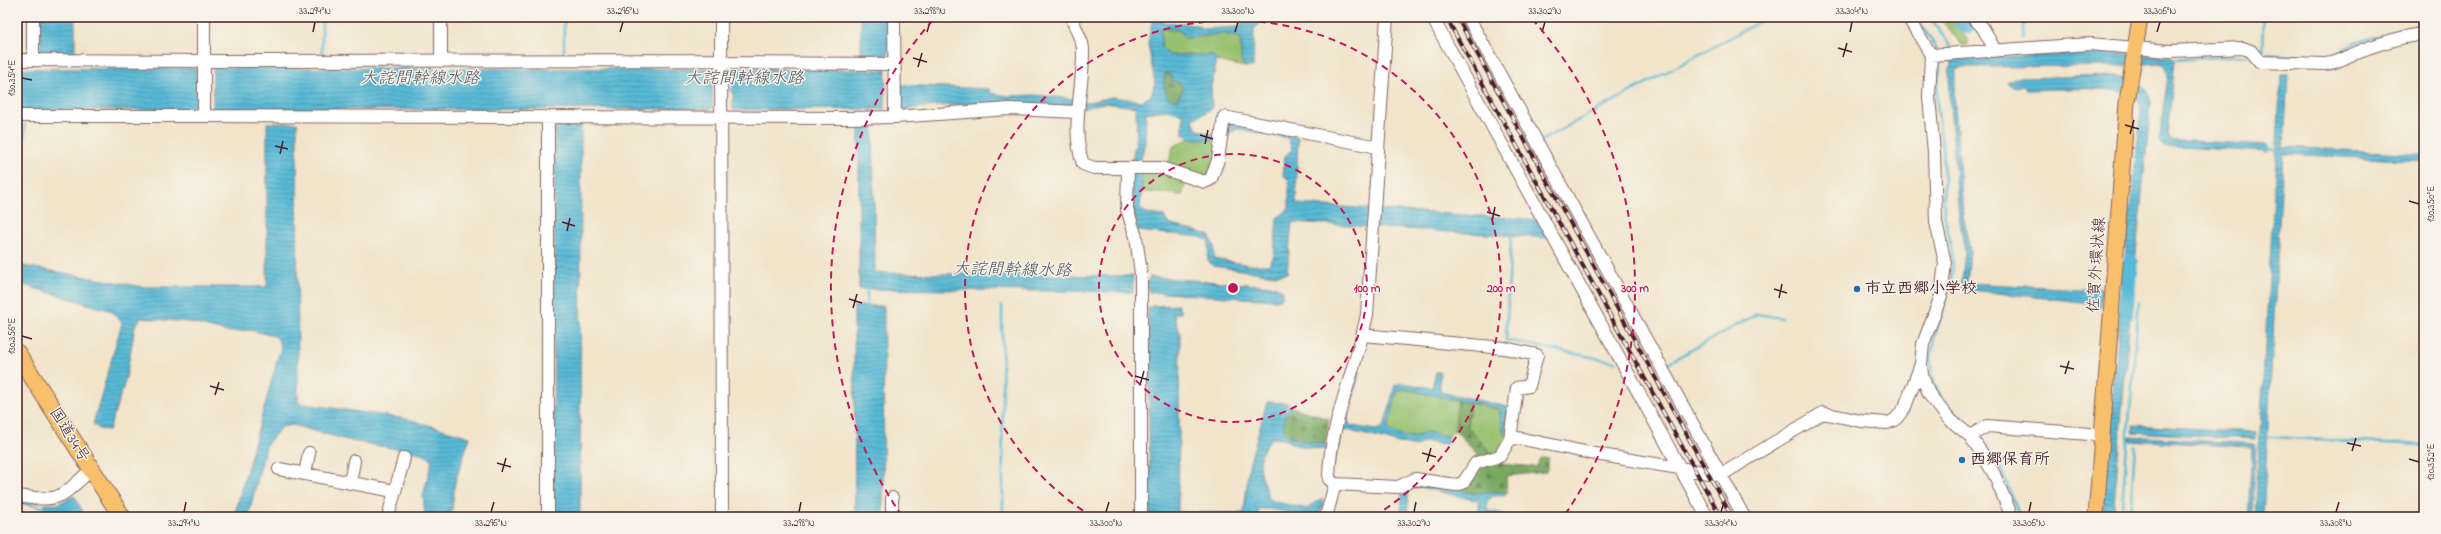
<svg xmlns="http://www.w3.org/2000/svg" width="2441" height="534" viewBox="0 0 2441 534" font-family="'Indie Flower','Klee One',sans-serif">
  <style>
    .green { fill: #96c16e; stroke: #70704c }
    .forest { fill: url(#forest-firs); stroke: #616346 }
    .water { fill: url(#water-rules); stroke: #516c80; fill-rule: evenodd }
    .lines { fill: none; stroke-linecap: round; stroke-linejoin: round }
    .stream { stroke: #58bad6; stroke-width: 2.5 }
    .river { stroke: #58bad6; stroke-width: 16 }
    .minor-casing { stroke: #846463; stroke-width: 14 }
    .major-casing { stroke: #846463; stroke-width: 17 }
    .highway-casing { stroke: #846463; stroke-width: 19 }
    .minor { stroke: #fff; stroke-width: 12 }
    .major { stroke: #f8bf6c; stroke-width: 15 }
    .highway { stroke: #f8bf6c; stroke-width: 17 }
    .rail-casing { stroke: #4a1f2b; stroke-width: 4 }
    .rail { stroke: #f7f3e8; stroke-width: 2.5; stroke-dasharray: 8; stroke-linecap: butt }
    .ticks { fill: none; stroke: #4a1f2b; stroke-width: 1.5 }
    .ring { fill: none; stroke: #c2185b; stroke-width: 2; stroke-dasharray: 7 5 }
    .poi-dot { fill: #1f6fb2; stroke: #f7f3e8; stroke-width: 1.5 }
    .labels { text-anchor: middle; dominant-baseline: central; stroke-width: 3; stroke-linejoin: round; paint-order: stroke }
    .street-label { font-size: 16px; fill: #4a1f2b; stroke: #f7f3e8 }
    .poi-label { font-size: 16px; font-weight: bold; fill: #4a1f2b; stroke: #f7f3e8; text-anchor: start }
    .water-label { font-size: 17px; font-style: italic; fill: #4f5567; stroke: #f7f3e8 }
    .centre { fill: #c2185b; stroke: #f7f3e8; stroke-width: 2 }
    .ring-label { font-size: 12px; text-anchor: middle; font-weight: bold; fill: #c2185b; stroke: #f7f3e8; stroke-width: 3; stroke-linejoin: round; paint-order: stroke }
    .neatline { fill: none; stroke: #4a1f2b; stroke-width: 1.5 }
    .ticks-label { font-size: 10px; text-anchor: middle; fill: #4a1f2b }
  </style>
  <defs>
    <pattern id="forest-firs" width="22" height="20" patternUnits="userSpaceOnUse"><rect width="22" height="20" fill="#78a761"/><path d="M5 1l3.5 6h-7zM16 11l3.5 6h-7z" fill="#648750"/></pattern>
    <pattern id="water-rules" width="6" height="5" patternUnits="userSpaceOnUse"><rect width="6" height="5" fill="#58bad6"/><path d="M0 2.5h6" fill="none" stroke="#4b97ae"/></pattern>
  </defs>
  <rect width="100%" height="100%" fill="#f7f3e8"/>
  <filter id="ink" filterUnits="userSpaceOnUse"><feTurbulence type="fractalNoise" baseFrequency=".025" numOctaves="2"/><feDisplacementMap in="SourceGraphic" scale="8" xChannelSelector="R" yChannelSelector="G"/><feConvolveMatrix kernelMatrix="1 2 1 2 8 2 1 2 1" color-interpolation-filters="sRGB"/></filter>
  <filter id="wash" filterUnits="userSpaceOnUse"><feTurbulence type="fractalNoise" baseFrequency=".012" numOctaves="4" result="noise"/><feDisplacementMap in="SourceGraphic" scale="16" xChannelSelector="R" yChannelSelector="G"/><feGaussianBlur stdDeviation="0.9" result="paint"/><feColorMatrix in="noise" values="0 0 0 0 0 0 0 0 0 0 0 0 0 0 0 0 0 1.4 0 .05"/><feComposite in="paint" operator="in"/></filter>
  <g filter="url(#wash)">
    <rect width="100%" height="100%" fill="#f1e4ca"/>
    <path class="green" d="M1939,17h10l19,23v5h-6z
      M1161,29l18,1 7,8 39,-4 16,4v21l4,8 -28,-6 -6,-6h-42l-8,-8z
      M1193,136l31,2 -10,47 -28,-5 -4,15 -47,-4 2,-29 31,5 5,-20z
      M1403,389l55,11 -3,30 -6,6 -23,-4c-14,8 -26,6 -38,-3l9,-38z
      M1470,403l29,6 16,25 -14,30 -34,-37z"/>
    <path class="forest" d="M1165,72l14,10 5,7 -7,11 -10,-3 -3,-12z
      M1458,400l12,3 -3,24 34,37 35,3 5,-9h8l-3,14 -40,4 1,18c-19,-6 -24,5 -47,-5l20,-17 -2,-17 -23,-25z
      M1292,407l37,12 -4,25 -34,-6 -9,-7 3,-15z"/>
    <path class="water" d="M40,17h35v37l-34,1z
      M861,17h27v41l-27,1z
      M1153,17h9v5l34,3 8,4 37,-2 1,-10h19v6l-7,6 -1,38h-8l-4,-7v-22l-16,-4 -39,4 -7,-8 -18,-1v18l8,8h43l5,6 -6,25 1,23 -19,10 3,10 14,5 14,-1 2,-7 6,-3 66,14 -2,67 245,16 9,18 -258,-16 -5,51 -12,2 -62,-9 -5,-5 1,-20 -8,-4 -63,-6c-7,-23 -10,-43 -3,-66l-3,-6 5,-23 -1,-29 -32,-4 -20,5 -64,-5 -87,3 -33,4v-25l89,4 1,4 17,3 29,-1 38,4 10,4 29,-6 28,4 10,-5 4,-13 -7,-39zM1165,72l4,1 4,8 6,1 5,7 -7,11 -10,-3 -3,-12zM1165,110l18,4v20l8,5 22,1 11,-2 13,-9 51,9 4,11 -7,7 -2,19 6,5v29l-12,9 -3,38 -5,9h-19l-36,-6v-13l-5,-11 -41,-11 -4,-8 -16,-2 -8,-5 3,-36 -3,-10 5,-21 1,-29z
      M2122,53l49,4 4,3 -8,77 4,3 97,5v7l-105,-6 -4,-5 9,-66 -3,-10 -7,-2 -37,3 -159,1 -7,4v33l8,111 7,36 -3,32 116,6 20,-1 -2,19 -19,-5 -121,-13 4,-37 -6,-36 -9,-113 -1,-32 3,-6 -1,-10 7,3z
      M196,68l1,42h-180v-41z
      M213,68l499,1v40l-499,1z
      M733,69l153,1 -1,39 -152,1z
      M2281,75h7l-4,72 140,7v7l-141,-7 -20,363h-8z
      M2118,76c17,3 29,8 33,27l-18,181 -11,-2 19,-171c-2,-6 -3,-12 -9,-16 -19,-10 -82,-5 -106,-5l-2,-4 -12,1 -5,-5 7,-4z
      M859,121h14l2,152 258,3v16l-274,-3z
      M267,123h30l1,280 109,16 63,18 -15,45 -4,35h-26l-2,-21 9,-36 -10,-7 -71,-12 -58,-16 -12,2 -15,19 -18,71h-14l47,-170 -4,-10 -26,-7 -23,2 -40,-10 -47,-4 -6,8 -9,52 -17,52 -10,-1 -6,-5 29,-101 -10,-12 -95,-28v-18l127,22h123z
      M555,123h26l-1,394h-27z
      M1150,277l124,9 9,4 -1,8 -6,2 -127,-8 -3,-9z
      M2122,291l10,1 -19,225h-11z
      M1178,305l3,8h-8l7,20 -2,179 66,1 5,-48 18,-63 20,1 5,4 -7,9 -2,15 8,7 34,6 3,4 -2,2 -31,-5 -10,-6 -13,-1c-12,12 -16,28 -9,44 2,6 4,8 4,15l5,4 35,8 13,-10h3v7l-6,11c-20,0 -37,-9 -57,-8l-2,3 4,5h-112l-2,-209 5,-2z
      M854,306h30l-1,211h-28z
      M1356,368l4,3 -13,49 4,6 25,4 8,-3 11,-42 7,-2 30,5 4,-16h4v20l69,15 -5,29 -5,-27 -96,-20 -6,2 -9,38c12,9 24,11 38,3l23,4 -2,8 -23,-2 -9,5 -69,-17 -5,4 -8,35 1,-21z
      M2133,425l123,7v7l-123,-7z
      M2130,436l126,8 -4,73h-4l4,-70 -123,-7z
      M1408,484l52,5 13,5 24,-3 10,3 -3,2h-11l-6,5v9l17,4 2,3h-27v-16l-58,-14 -13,3v17l-2,10h-5l1,-25z
      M71,497h4l8,15v5h-28l-11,-5 1,-8h13z"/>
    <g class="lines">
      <path class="stream" d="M1917,17l20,33
        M1930,17l18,25 3,8
        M2023,38l2,-21
        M322,52v-35
        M2259,54l71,4 25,-15 51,-15 18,-1
        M2263,54l1,-37
        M564,55v-38
        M1941,58c-1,11 -3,22 -4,33 -1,22 5,45 6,67 2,19 -1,41 2,60 3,18 10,35 7,54 -4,34 -26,70 -20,103 5,24 24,39 42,54
        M2175,60l73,-5
        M724,90h11
        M1542,140l226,-123
        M2266,148l13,2
        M1511,235l-5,105 110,22
        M18,267l7,-143
        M867,287v21
        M1002,306l1,211
        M1666,364l91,-50 25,4
        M1979,436l22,33 19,48
        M2268,437l156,8
        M17,502l30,6
        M2121,517l18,-215
        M2130,517l5,-72"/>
      <path class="river" d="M1958,17l8,9
        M2125,314l5,-52"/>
    </g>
  </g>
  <g filter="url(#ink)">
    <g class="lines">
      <defs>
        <path id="minor" d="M33,17v43
          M721,17l1,500
          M894,17l1,100
          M1072,17c2,11 11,23 11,32 1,38 -13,78 0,115l11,4h67l44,14 6,-3 7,-19 6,-43 154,30
          M1387,17l-20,297c-10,55 -38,109 -38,165l6,5 63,3 17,-8 41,6 7,-2 13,-20 24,-7 10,-17 8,-1 77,16 126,21 102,-62 38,8 26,2 8,-3 10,-13 16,-43
          M1432,17l275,500
          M1468,17l276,500
          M1908,17l23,38 -2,42 5,55 2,70 9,41 -4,33 -18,48 -2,20 1,11 7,19 19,24 22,18 13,19 11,19 18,43
          M1973,17l10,11 12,22
          M1931,55l159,-11 79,7 74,-3 8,3 9,11 65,2c12,-1 21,-7 32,-12 21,-8 45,-16 67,-18
          M17,60l187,1v-44
          M441,61v-44
          M17,116h187v-55l517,-1 8,3 165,1
          M204,116l646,2 45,-1 114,-8 69,3
          M1128,169l-1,40 9,28 5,36v244
          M1363,335l141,13 33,7 -8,31 -12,2 -7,51
          M1970,436l17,-10 115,9
          M279,469l115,22
          M305,474l4,-21
          M350,483l4,-22
          M17,496c45,6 41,3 74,-26
          M388,517l16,-59
          M548,517v-400
          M892,517v-19
          M1326,517l9,-33"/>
        <path id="major" d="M2096,517l31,-415 13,-85"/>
        <path id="highway" d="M17,353l105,164"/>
      </defs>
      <use href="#minor" class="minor-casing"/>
      <use href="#major" class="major-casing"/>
      <use href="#highway" class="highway-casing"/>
      <use href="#minor" class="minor"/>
      <use href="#major" class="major"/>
      <use href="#highway" class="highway"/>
      <defs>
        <path id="rail" d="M1446,17l275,500
          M1457,17l275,500"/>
      </defs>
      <use href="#rail" class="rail-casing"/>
      <use href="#rail" class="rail"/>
    </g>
  </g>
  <path class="ticks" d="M313,32l2,-10M620,32l3,-10M927,32l3,-10M1235,32l3,-10M1542,32l3,-10M1850,32l2,-10M2157,32l3,-10M1838,48l14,4M1843,57l4,-14M913,58l14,4M918,67l4,-14M22,78l10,2M2125,125l14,4M2130,134l4,-14M1200,135l13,4M1205,144l3,-14M275,146l13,3M280,154l3,-13M2409,201l10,3M1487,212l13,4M1492,221l3,-14M562,222l13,4M567,231l3,-13M1774,289l13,4M1779,298l3,-14M849,299l13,4M853,308l4,-14M22,336l10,3M2060,366l14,3M2065,374l4,-13M1135,376l14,4M1140,385l4,-14M210,386l14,4M215,395l4,-13M2347,443l14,3M2352,451l4,-13M1422,453l14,4M2409,459l10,3M1427,462l4,-14M497,463l14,4M502,472l4,-14M184,512l2,-10M491,512l3,-10M799,512l2,-10M1106,512l3,-10M1414,512l2,-10M1721,512l3,-10M2029,512l2,-10M2336,512l3,-10"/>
  <g class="ring">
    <circle cx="1233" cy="288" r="134"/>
    <path d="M1093 517A268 268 0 1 1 1373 517"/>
    <path d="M902 516A402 402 0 0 1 934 19M1532 19A402 402 0 0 1 1564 516"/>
  </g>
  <g class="poi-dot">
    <circle cx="1857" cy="289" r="4"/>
    <circle cx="1962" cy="460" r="4"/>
  </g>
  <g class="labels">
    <g class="street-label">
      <text transform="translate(2097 265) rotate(-86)">佐賀外環状線</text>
      <text transform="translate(69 435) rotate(58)">国道34号</text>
    </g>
    <g class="poi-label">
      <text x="1865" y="289">市立西郷小学校</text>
      <text x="1970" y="460">西郷保育所</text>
    </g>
    <g class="water-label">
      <text x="420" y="78">大詫間幹線水路</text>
      <text x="744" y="78">大詫間幹線水路</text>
      <text transform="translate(1012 270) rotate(1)">大詫間幹線水路</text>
    </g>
  </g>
  <circle cx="1233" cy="288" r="6" class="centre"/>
  <g class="ring-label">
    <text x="1367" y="292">100 m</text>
    <text x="1501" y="292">200 m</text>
    <text x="1635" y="292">300 m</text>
  </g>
  <rect width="2441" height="534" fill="none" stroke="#f7f3e8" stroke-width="44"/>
  <rect x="22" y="22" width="2397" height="490" class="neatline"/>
  <g class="ticks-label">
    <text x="315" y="14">33.294°N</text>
    <text x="623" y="14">33.296°N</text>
    <text x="930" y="14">33.298°N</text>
    <text x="1238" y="14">33.300°N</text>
    <text x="1545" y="14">33.302°N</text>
    <text x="1852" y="14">33.304°N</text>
    <text x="2160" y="14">33.306°N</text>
    <text transform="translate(11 78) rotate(-90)" y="4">130.354°E</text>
    <text transform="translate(2430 204) rotate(-90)" y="4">130.350°E</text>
    <text transform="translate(11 336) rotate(-90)" y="4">130.356°E</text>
    <text transform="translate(2430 462) rotate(-90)" y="4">130.352°E</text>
    <text x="184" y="526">33.294°N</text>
    <text x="491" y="526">33.296°N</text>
    <text x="799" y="526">33.298°N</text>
    <text x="1106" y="526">33.300°N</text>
    <text x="1414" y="526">33.302°N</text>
    <text x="1721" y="526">33.304°N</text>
    <text x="2029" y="526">33.306°N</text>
    <text x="2336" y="526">33.308°N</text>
  </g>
</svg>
